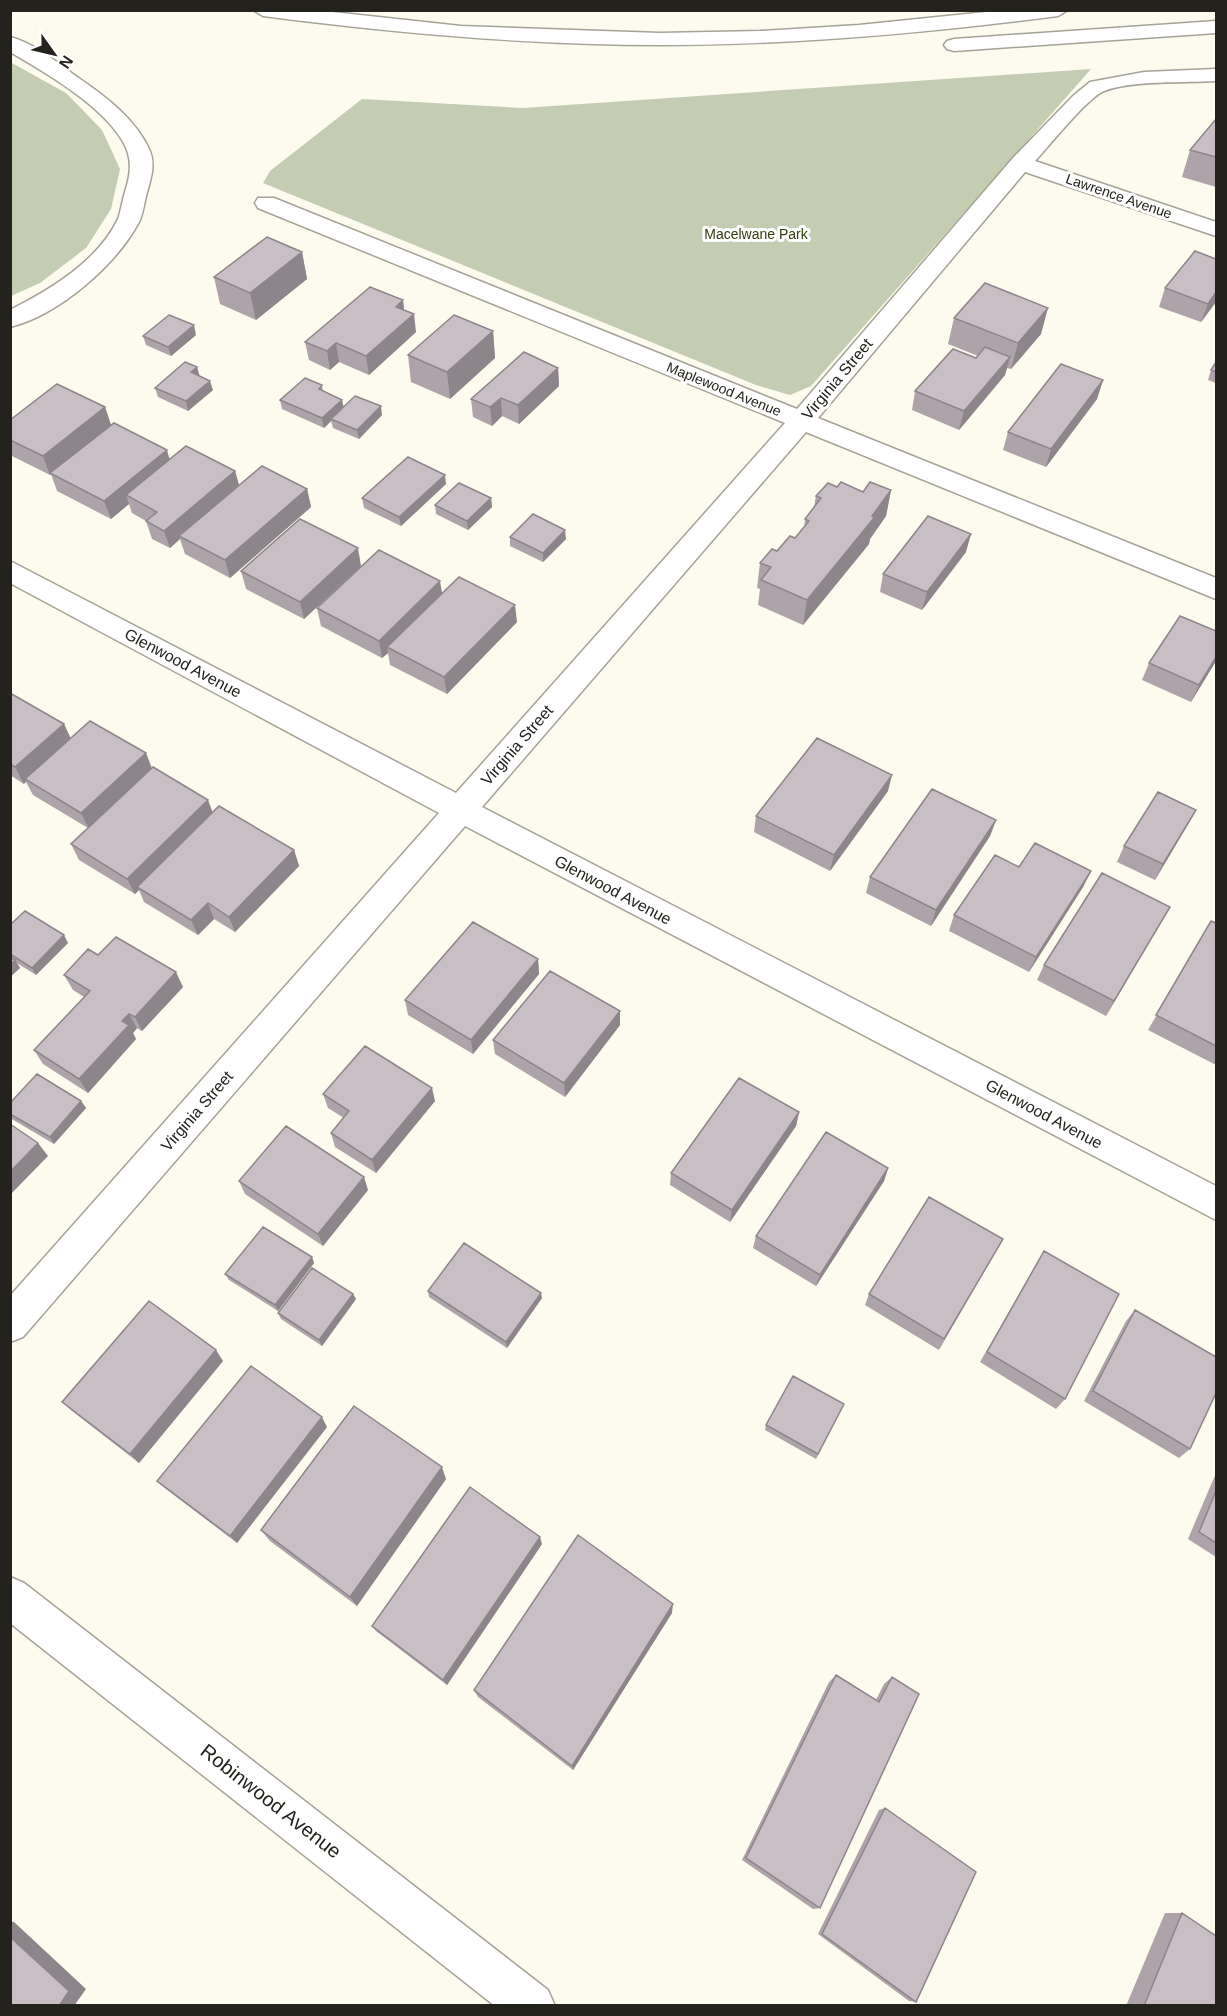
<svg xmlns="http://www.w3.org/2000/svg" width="1227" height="2016" viewBox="0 0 1227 2016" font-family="Helvetica,sans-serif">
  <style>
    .green { fill: #c4ccb2 }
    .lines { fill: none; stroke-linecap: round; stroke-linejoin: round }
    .minor-casing { stroke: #a5a397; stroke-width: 3 }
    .highway-casing { stroke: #a5a397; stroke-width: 3 }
    .minor { fill: #fff; fill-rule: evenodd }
    .highway { fill: #fff; fill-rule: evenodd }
    .wall { fill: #aea3a9 }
    .shaded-wall { fill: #8d858a }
    .building { fill: #cabec5; stroke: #8d858a; stroke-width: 1.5 }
    .labels { text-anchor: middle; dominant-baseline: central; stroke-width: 6; stroke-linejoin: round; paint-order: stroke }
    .far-street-label { font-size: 14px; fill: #23221d; stroke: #fff }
    .far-park-label { font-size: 14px; fill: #333e0a; stroke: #fff }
    .street-label { font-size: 16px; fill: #23221d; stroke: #fff }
    .near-street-label { font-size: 20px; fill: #23221d; stroke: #fff }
  </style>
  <rect width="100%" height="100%" fill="#fdfaee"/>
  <path class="green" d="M10,62l56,31 36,37 18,39 -9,40 -25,39 -46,35 -29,13z
    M1091,69l-280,317 -21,9 -34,-10 -493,-202 7,-12 92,-72 161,9z"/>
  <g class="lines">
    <defs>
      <path id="minor" d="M1216,69v12c-31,2 -84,-1 -112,10 -17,7 -54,54 -69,70l181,61v14l-191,-64 -207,246 398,160v21l-410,-167 -324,375 734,379v34l-751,-394 -442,511 -13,5v-46l429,-483 -429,-230v-22l446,232 329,-370 -527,-215 -3,-5 3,-5h16l523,211 216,-251 60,-62 17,-14 54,-10z
        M10,1577l14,6 524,407 7,16h-60l-485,-383z"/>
      <path id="highway" d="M253,10h61l147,16 199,7 100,-2 99,-6 147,-15h62l-10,6c-132,17 -264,29 -398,29 -133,0 -265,-12 -397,-29z
        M1216,21v12l-262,18 -7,-2 -3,-4 3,-4 7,-2z
        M10,37c24,6 48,26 67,40 28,19 59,42 73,74 6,15 0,30 -4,45 -2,8 -3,18 -7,26 -23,43 -80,93 -129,105v-17c40,-20 88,-49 108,-91 3,-8 4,-18 7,-27 6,-19 8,-34 -3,-52 -22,-36 -76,-67 -112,-88z"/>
    </defs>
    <use href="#minor" class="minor-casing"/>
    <use href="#highway" class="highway-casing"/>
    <use href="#minor" class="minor"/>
    <use href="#highway" class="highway"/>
  </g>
  <path class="wall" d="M1216,119v68l-34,-10 8,-27z
    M302,252l5,27 -51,41 -36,-16 -6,-27z
    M1165,288l51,14 -15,20 -42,-15z
    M403,300l1,10 12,22 -47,43 -30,-13 -9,8 -21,-10 -4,-18z
    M954,318l87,16 -30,35 -4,-1 -2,7 -46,55 -47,-20 3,-19 61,-33 2,-2 -30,-12z
    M493,331l2,27 -45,41 -39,-17 -3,-27z
    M196,335l-25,21 -25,-11 -3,-9z
    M1216,362v21l-8,-3 3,-10z
    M197,367l2,9 14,14 -25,21 -30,-14 -3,-9z
    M558,368l1,18 -40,38 -17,-8 -10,10 -19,-9 -2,-18z
    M1103,380l-6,19 -51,68 -43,-17 5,-18z
    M322,385l1,6 21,15 38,9 -23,24 -26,-11 -2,-7 -7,7 -42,-19 -2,-9z
    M105,407l6,18 59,34 65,12 4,14 68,4 4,18 -81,71 -45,-24 -5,-15 -10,9 -18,-9 -6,-18 -14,-8 -3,-9 -18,15 -54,-28 -6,-17 -1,1 -40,-20v-35z
    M446,484l-45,42 -37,-18 -2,-10z
    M837,487l26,5 28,-2 -5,26 -16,23 -1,5 -66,81 -45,-20 2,-16 -3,-1 3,-25 35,-25 9,-10 1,-9 9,-12 2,-11z
    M491,498l1,9 -24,23 -32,-16 -1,-9z
    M510,537l56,2 -23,23 -33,-16z
    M966,552l-44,58 -42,-18 3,-18z
    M361,566l-57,53 -58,-30 -5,-18z
    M442,594l75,28 -70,72 -57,-29 -2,-12 -6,5 -61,-32 -4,-18z
    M1216,631v30l-25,41 -49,-22 7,-17z
    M10,693l54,31 6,14 76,15 6,15 61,45 81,37 5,16 -64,66 -21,-13 -16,16 -54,-33 -5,-12 -4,4 -56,-34 -8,-16 17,-16 -55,-33 -7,-13 -2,2 -14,-9z
    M888,791l-58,80 -76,-39 2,-16z
    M1196,810l-9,16 -32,54 -38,-18 7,-16z
    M996,820l-6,16 -59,90 -65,-33 4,-16z
    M1019,867l72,4 -8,16 -54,85 -80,-41 5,-16z
    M1170,907l-64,109 -69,-36 7,-15z
    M1211,921l5,2v142l-68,-35z
    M10,925l58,18 -32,32 -19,-12 3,5 -10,9z
    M98,955l85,32 -41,44 -5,-3 -4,5 3,6 -48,54 -45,-29 -9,-14 50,-53 -11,-7 -9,-15z
    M538,959l1,15 -66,80 -65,-39 -3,-15z
    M620,1011v14l-55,72 -70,-43 -2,-14z
    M323,1094l112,7 -59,72 -41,-26 -4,-14 13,-15 -16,-10z
    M81,1101l5,7 -32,36 -44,-26v-15z
    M799,1112l-3,14 -66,96 -60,-37 1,-12z
    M888,1168l-4,13 -68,105 -63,-38 3,-12z
    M239,1181l129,9 -45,56 -78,-52z
    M1003,1239l-64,111 -74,-45 4,-11z
    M1044,1251l21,148 -9,10 -76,-47z
    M312,1257l2,6 -36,48 -49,-31 -4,-6z
    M428,1291l114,7 -35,50 -78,-51z
    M353,1294l3,5 -34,47 -41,-27 -3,-6z
    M1135,1310l55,139 -11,9 -95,-57 42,-80z
    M223,1361l-84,102 -67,-52 -10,-9z
    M844,1404l-28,55 -51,-29 1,-5z
    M327,1427l-90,116 -71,-54 -9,-8z
    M1216,1473v84l-28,-18z
    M446,1479l-89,127 -87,-65 -9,-11z
    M542,1544l-95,141 -71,-54 -4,-5z
    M672,1613l-99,157 -95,-73 -4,-7z
    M836,1675l40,25 8,-16 8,-7 -72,231 -7,1 -71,-49 87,-178z
    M885,1808l31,194 -7,-1 -91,-67 61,-124z
    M1165,1913h17l34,93h-90z"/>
  <path class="shaded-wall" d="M302,252l5,27 -51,41 -6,-27z
    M1216,292v10l-15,20 7,-18z
    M403,300l2,19 -9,-12z
    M1048,308l-7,26 -30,35 7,-26z
    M414,314l2,18 -47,43 -3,-19z
    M194,325l2,10 -25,21 -3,-9z
    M493,331l2,27 -45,41 -3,-27z
    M336,343l3,19 -9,8 -3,-19z
    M1010,357l-5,18 -46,55 5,-19z
    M197,367l3,10 -9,-5z
    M558,368l1,18 -40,38 -1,-19z
    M1103,380l-6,19 -51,68 5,-18z
    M210,381l3,9 -25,21 -2,-10z
    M501,398l1,18 -10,10 -2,-19z
    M342,400l2,9 -13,10v2l-7,7 -2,-10z
    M381,406l1,9 -23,24 -2,-9z
    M105,407l6,18 -61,50 -7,-19z
    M167,450l5,18 -46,27 3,9 -18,15 -7,-18z
    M235,471l5,18 -61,47 1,3 -10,9 -6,-17z
    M445,475l1,9 -45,42 -2,-9z
    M307,489l4,18 -81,71 -5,-18z
    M891,490l-5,26 -16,23 -1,5 -66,81 4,-25 65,-84z
    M491,498l1,9 -24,23 -1,-9z
    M565,530l1,9 -23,23v-9z
    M971,534l-5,18 -44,58 5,-18z
    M358,548l3,18 -57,53 -4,-17z
    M440,581l3,18 -56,48 1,6 -6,5 -3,-17z
    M515,605l2,17 -70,72 -3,-17z
    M1216,657v4l-25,41 8,-17z
    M64,724l8,17 -47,38 1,2 -2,3 -9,-17z
    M146,753l6,17 -63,59 -8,-16z
    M892,775l-4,16 -58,80 4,-16z
    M208,800l6,16 -77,71 2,3 -4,4 -8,-15z
    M1196,810l-9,16 -32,54 8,-16z
    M996,820l-6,16 -59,90 5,-16z
    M294,850l5,16 -64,66 -6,-15z
    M1091,871l-8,16 -54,85 7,-15z
    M208,903l6,16 -16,16 -7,-15z
    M1170,907l-9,15 -55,94 8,-15z
    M64,935l4,8 -32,32 -4,-7z
    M538,959l1,15 -66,80 -2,-14z
    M15,960l5,8 -10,9v-12z
    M176,972l7,15 -41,44 -7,-14z
    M620,1011v14l-55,72 -1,-14z
    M129,1014l8,14 -4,5 3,6 -48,54 -9,-14 43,-58z
    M432,1088l3,13 -59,72 -4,-13z
    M81,1101l5,7 -32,36 -4,-7z
    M799,1112l-3,14 -66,96 2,-12z
    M38,1143l10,13 -38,39v-23z
    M888,1168l-4,13 -68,105 4,-11z
    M364,1177l4,13 -45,56 -5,-12z
    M312,1257l2,6 -36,48 -3,-6z
    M541,1293l1,5 -35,50 -1,-6z
    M353,1294l3,5 -34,47 -3,-6z
    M216,1350l7,11 -84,102 -9,-9z
    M322,1417l5,10 -90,116 -7,-7z
    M442,1467l4,12 -89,127 -7,-9z
    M540,1537l2,7 -95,141 -4,-5z
    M673,1604l-1,9 -99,157 -1,-4z
    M10,1922h4l72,67 -12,17h-15l-49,-69z"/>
  <path class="building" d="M1216,119v38l-26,-7z
    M267,237l35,15 -52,41 -36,-16z
    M1195,251l21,8v33l-8,12 -43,-16z
    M985,283l63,25 -30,35 -64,-25z
    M370,287l33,13 -7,7 18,7 -48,42 -30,-13 -9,8 -22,-9z
    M169,315l25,10 -26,22 -25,-11z
    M454,315l39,16 -46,41 -39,-17z
    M985,347l25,10 -46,54 -49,-20 38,-42 23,9z
    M524,352l34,16 -40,37 -17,-7 -11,9 -19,-8z
    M185,362l12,5 -6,5 19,9 -24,20 -31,-13z
    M1216,362v10l-5,-2z
    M1061,364l42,16 -52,69 -43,-17z
    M305,378l17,7 -3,4 23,11 -20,18 -42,-18z
    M57,384l48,23 -62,49 -33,-16v-20z
    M355,396l26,10 -24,24 -26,-11z
    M114,423l53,27 -63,51 -54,-28z
    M186,446l49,25 -71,60 -18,-10 11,-9 -31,-17z
    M408,457l37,18 -46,42 -37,-19z
    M262,466l45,23 -82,71 -46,-24z
    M841,482l22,10 7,-10 21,8 -19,26 2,2 -67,82 -46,-20 10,-13 -11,-4 12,-14 5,2 13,-15 5,2 14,-17 -4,-2 16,-21 -5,-2 12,-13 9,4z
    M459,483l32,15 -24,23 -32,-16z
    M533,514l32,16 -22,23 -33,-16z
    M928,516l43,18 -44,58 -44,-18z
    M300,519l58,29 -58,54 -59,-31z
    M379,550l61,31 -61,60 -62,-33z
    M459,577l56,28 -71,72 -57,-30z
    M1180,616l36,15v26l-17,28 -50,-22z
    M10,693l54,31 -49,43 -5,-3z
    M90,721l56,32 -65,60 -56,-34z
    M817,738l75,37 -58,80 -78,-39z
    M153,767l55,33 -81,79 -56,-35z
    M932,789l64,31 -60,90 -66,-33z
    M1158,792l38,18 -33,54 -39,-18z
    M219,806l75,44 -65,67 -21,-14 -17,17 -54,-33z
    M1035,843l56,28 -55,86 -82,-42 41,-60 24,12z
    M1102,873l68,34 -56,94 -70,-36z
    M25,911l39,24 -32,33 -22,-14v-29z
    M1211,921l5,2v123l-60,-31z
    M473,922l65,37 -67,81 -66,-40z
    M116,937l60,35 -41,45 -6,-3 -7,7 7,4 -50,54 -45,-29 56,-59 -26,-16 24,-26 10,6z
    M10,957l5,3 -5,5z
    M550,971l70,40 -56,72 -71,-43z
    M365,1046l67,42 -60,72 -41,-27 18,-22 -26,-17z
    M37,1074l44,27 -31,36 -40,-23v-11z
    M739,1078l60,34 -67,98 -61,-37z
    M10,1124l28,19 -28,29z
    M286,1126l78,51 -46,57 -79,-53z
    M826,1132l62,36 -68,107 -64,-39z
    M929,1197l74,42 -59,100 -75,-45z
    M263,1227l49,30 -37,48 -50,-31z
    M464,1243l77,50 -35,49 -78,-51z
    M1044,1251l75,43 -54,105 -78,-47z
    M312,1268l41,26 -34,46 -41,-27z
    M149,1301l67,49 -86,104 -68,-52z
    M1135,1310l81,47v36l-26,56 -97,-58z
    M251,1366l71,51 -92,119 -73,-55z
    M793,1376l51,28 -26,50 -52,-29z
    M354,1406l88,61 -92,130 -89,-67z
    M470,1487l70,50 -97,143 -71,-54z
    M1216,1491v52l-17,-11z
    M578,1535l95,69 -101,162 -98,-76z
    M836,1675l43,27 13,-25 27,17 -99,214 -74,-50z
    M885,1808l91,64 -60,130 -94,-68z
    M1182,1913l34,23v70h-72z
    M10,1937l59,54 -10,15h-49z"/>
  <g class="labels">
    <g class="far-street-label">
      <text transform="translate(1119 196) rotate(19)">Lawrence Avenue</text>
      <text transform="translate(724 389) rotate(22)">Maplewood Avenue</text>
    </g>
    <g class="far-park-label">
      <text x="756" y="234">Macelwane Park</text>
    </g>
    <g class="street-label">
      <text transform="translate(837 379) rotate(-50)">Virginia Street</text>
      <text transform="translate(183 663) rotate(28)">Glenwood Avenue</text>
      <text transform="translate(517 745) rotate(-49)">Virginia Street</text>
      <text transform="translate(613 890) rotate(28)">Glenwood Avenue</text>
      <text transform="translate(197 1111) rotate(-49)">Virginia Street</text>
      <text transform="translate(1044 1114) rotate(28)">Glenwood Avenue</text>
    </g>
    <g class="near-street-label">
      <text transform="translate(271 1801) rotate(38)">Robinwood Avenue</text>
    </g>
  </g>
  <rect width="1227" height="2016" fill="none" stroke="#23221d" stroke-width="24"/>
  <g transform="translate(54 54) rotate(124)" stroke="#ffffff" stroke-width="4.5" paint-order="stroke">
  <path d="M0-4.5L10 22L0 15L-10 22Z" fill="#23221d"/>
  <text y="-9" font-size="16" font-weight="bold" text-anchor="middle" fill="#23221d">N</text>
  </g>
</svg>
